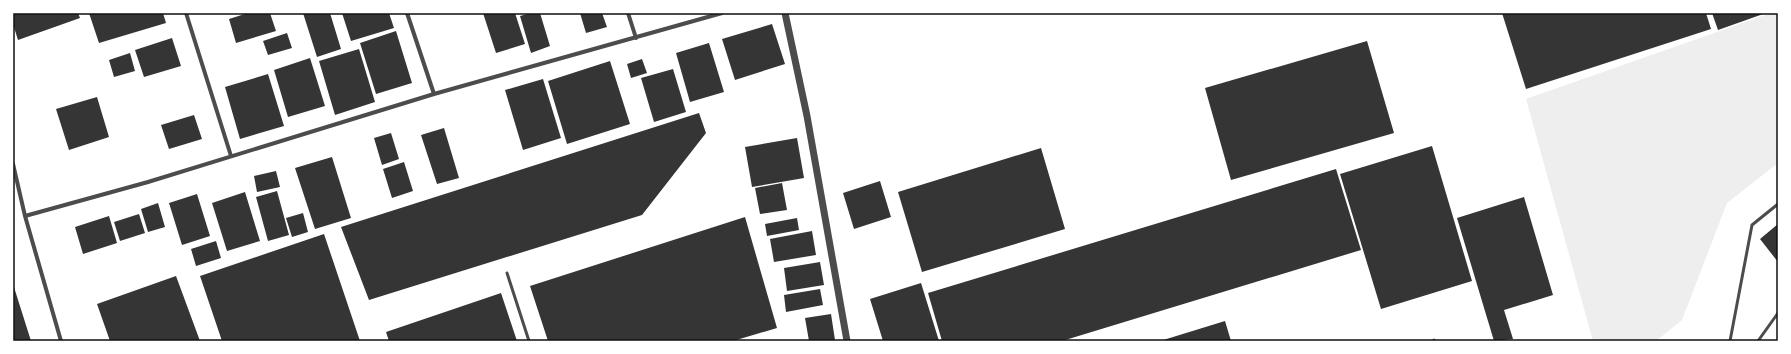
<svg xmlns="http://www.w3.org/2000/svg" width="1791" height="354" viewBox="0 0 1791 354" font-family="'Roboto Condensed',sans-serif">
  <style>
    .green { fill: #eee }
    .building { fill: #353535 }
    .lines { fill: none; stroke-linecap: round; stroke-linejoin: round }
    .service { stroke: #4c4c4c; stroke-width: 3 }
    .minor { stroke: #4c4c4c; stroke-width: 4 }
    .tertiary { stroke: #4c4c4c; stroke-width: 7 }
    .neatline { fill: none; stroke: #111; stroke-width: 1.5 }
  </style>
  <rect width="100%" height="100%" fill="#fff"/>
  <path class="green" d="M1771,13h7v150l-51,40 -45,117 -26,21h-63l-67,-242z"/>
  <path class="building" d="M13,13h65l2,5 -62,22 -5,-16z
    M89,13h74l3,10 -67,20z
    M248,13h22l6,18 -40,12 -7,-24z
    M303,13h27l11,36 -24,8z
    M342,13h47l5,15 -43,13z
    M483,13h32l10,31 -29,9z
    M531,13h9l10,33 -19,7 -11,-37z
    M580,13h22l5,14 -21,6z
    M1502,13h204l5,16 -185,60z
    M1712,13h54l-48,17z
    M772,24l13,40 -50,16 -13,-41z
    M396,31l16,52 -36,11 -16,-51z
    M287,33l5,15 -24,7 -5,-14z
    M172,38l9,28 -37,11 -9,-27z
    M1367,41l27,92 -163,47 -26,-92z
    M709,43l15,49 -34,10 -14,-49z
    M359,49l16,53 -40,13 -16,-54z
    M130,53l5,18 -21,6 -5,-17z
    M310,58l15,48 -37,11 -14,-47z
    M642,59l5,14 -16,5 -4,-14z
    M610,61l20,63 -63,20 -19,-63z
    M673,69l13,43 -32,10 -13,-44z
    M268,74l16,52 -44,13 -15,-52z
    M543,79l18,59 -38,12 -18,-60z
    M97,97l12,40 -40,13 -13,-41z
    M699,113l7,20 -64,82 -273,85 -28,-73z
    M194,115l8,24 -33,10 -8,-24z
    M444,128l15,50 -22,6 -16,-49z
    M391,133l8,26 -17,6 -8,-27z
    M797,138l7,40 -52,9 -7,-40z
    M1432,146l40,135 -91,28 -41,-135z
    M1041,148l24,81 -143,43 -24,-80z
    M332,157l19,61 -36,11 -20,-61z
    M404,162l9,29 -21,7 -9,-29z
    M1336,169l25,81 -299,91h-120l-14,-48z
    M276,171l4,16 -23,5 -3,-16z
    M880,181l11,36 -37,12 -11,-36z
    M782,183l5,27 -27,4 -5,-26z
    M277,191l12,44 -21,6 -12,-44z
    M245,192l15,49 -33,10 -15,-48z
    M197,194l13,42 -28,9 -13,-42z
    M1524,197l29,98 -49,15 9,29 -19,2 -37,-123z
    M158,203l7,24 -17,5 -7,-23z
    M303,213l5,19 -16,5 -6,-19z
    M139,214l6,19 -25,8 -6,-19z
    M109,216l8,27 -34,11 -8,-27z
    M745,217l32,111 -44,13h-185l-18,-55z
    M797,218l2,12 -32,6 -2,-12z
    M1778,224v38l-18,-23z
    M812,231l4,24 -42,7 -4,-23z
    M324,234l36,107h-138l-22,-65z
    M216,241l5,17 -25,8 -5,-17z
    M820,262l4,23 -37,6 -3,-23z
    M176,276l24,65h-90l-13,-37z
    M921,283l18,58h-56l-13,-42z
    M13,285v-1l18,57h-18z
    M820,289l3,16 -37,7 -2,-17z
    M501,293l16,48h-128l-3,-9z
    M831,314l4,26 -26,1 -4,-23z
    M1225,321l6,20h-71z"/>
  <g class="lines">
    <path class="service" d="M507,273l22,68
      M1434,340l1,1
      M1730,341l22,-116 26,-21
      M1758,341l20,-28"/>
    <path class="minor" d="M186,13l45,143
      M407,13l27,81
      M628,13l8,25
      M13,164l12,52 36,125
      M25,216l123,-34 286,-88 288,-81"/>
    <path class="tertiary" d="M785,13l22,103 40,225"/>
  </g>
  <rect width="1791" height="354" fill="none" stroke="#ffffff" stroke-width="28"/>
  <rect x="14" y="14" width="1763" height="326" class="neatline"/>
</svg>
